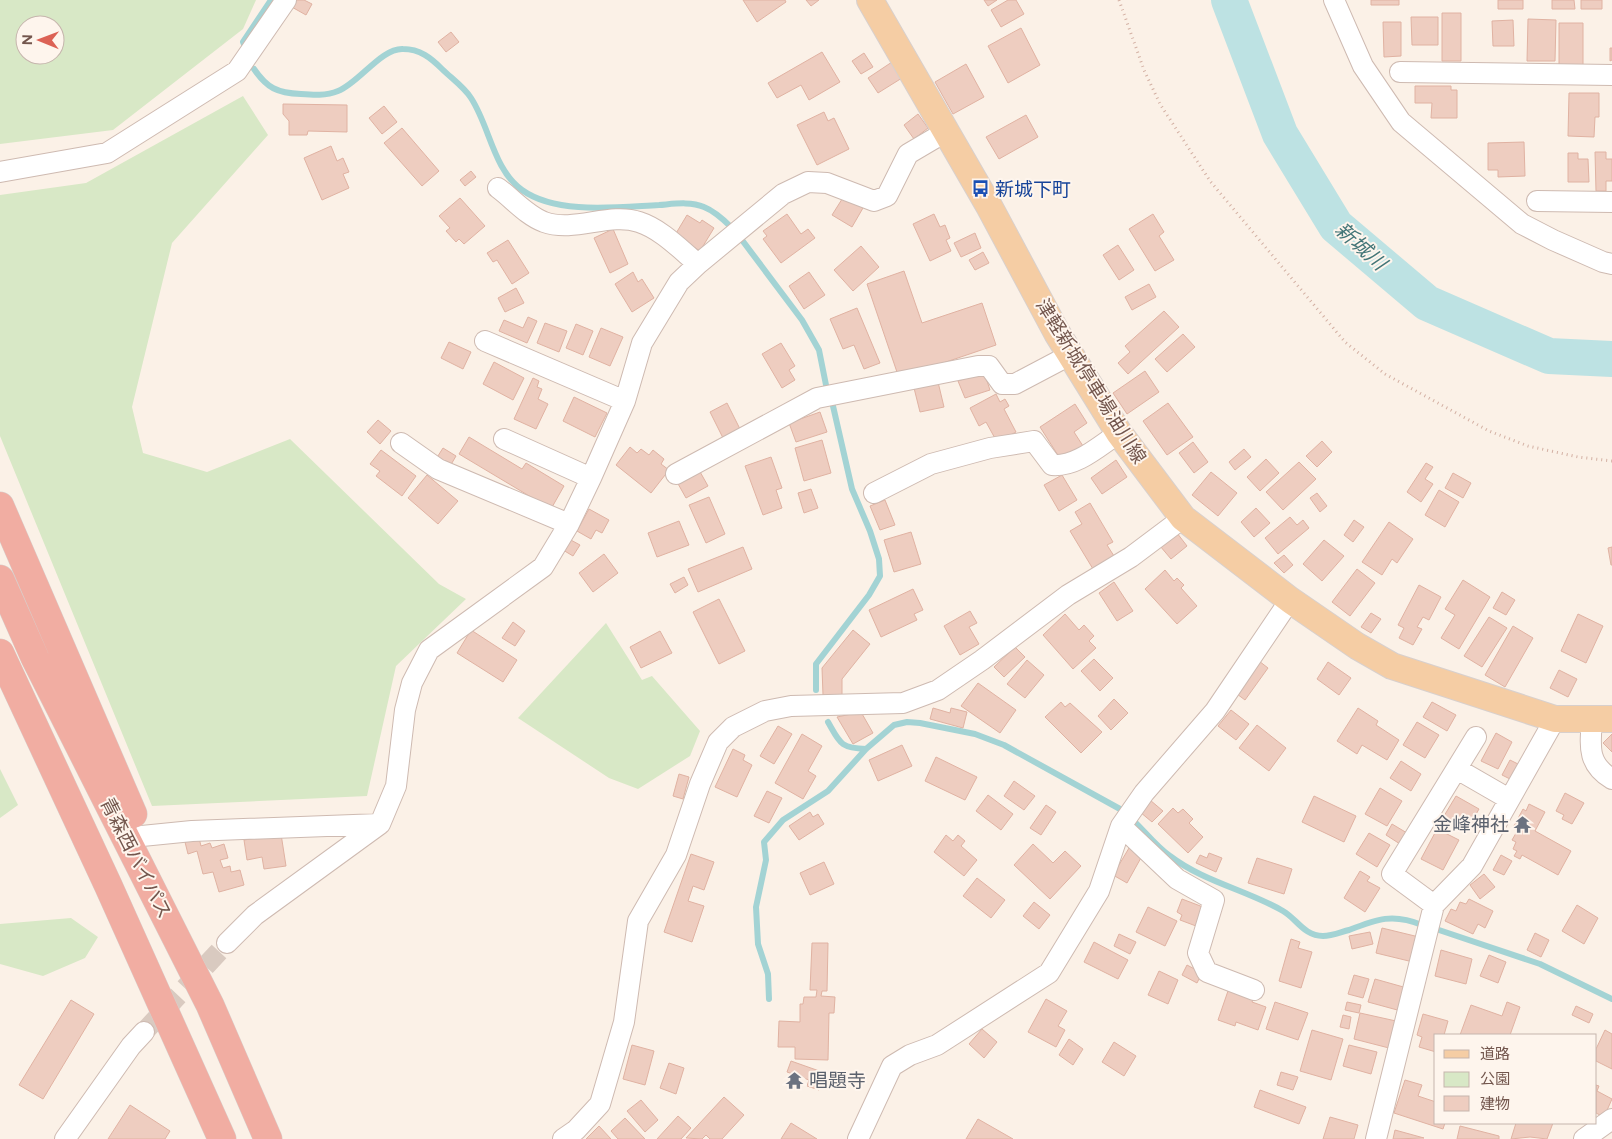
<svg xmlns="http://www.w3.org/2000/svg" width="1612" height="1139" viewBox="0 0 1612 1139" font-family="Figtree,'Noto Sans JP',sans-serif">
  <style>
    .green { fill: #d8e8c6; fill-rule: evenodd }
    .lines { fill: none; stroke-linecap: round; stroke-linejoin: round }
    .stream { stroke: #a3d3d4; stroke-width: 6 }
    .river { stroke: #bde2e3; stroke-width: 36 }
    .building { fill: #eecdc0; stroke: #e0b2a2 }
    .minor-tunnel { stroke: #d9cac0; stroke-width: 20; stroke-dasharray: 20 10; stroke-linecap: butt }
    .minor-casing { stroke: #cebab1; stroke-width: 22 }
    .major-casing { stroke: #d8d0cd; stroke-width: 28 }
    .highway-casing { stroke: #d8d0cd; stroke-width: 29 }
    .path { stroke: #d3b0a3; stroke-width: 3; stroke-dasharray: 1 4; stroke-linecap: butt }
    .minor { stroke: #fff; stroke-width: 20 }
    .major { stroke: #f5cda4; stroke-width: 26 }
    .highway { stroke: #f1ada2; stroke-width: 28 }
    .labels { text-anchor: middle; dominant-baseline: central; stroke-width: 4; stroke-linejoin: round; paint-order: stroke }
    .transit-label { font-size: 19px; fill: #164399; stroke: #fef5ed; text-anchor: start }
    .street-label { font-size: 19px; fill: #73564d; stroke: #fef5ed }
    .worship-label { font-size: 19px; fill: #5b616d; stroke: #fef5ed; text-anchor: end }
    .water-label { font-size: 20px; font-style: italic; fill: #427577; stroke: #fef5ed }
  </style>
  <rect width="100%" height="100%" fill="#fbf1e7"/>
  <path class="green" d="M0,0h256l-13,29 -130,101 -113,14zM25,25h30v30h-30z
    M243,96l25,39 -96,108 -40,164 11,46 64,19 83,-33 149,145 27,15 -70,67 -29,130 -215,10 -152,-370v-241l86,-12z
    M606,623l36,57 10,-4 48,55 -10,25 -52,33 -29,-11 -91,-60z
    M0,769l18,36 -18,13z
    M71,918l27,19 -13,21 -42,18 -43,-12v-40z"/>
  <g class="lines">
    <path class="stream" d="M245,47l-2,-5 28,-42
      M254,69c13,19 23,24 47,25 12,1 25,2 37,-3 21,-8 43,-43 65,-42 17,0 28,9 39,20 9,9 22,18 29,29 19,29 22,71 51,92 35,25 96,17 137,15 14,-1 31,-4 45,2 10,4 19,12 27,20
      M742,240l60,80 17,30 7,35
      M816,690v-26l53,-69 11,-19 -1,-17 -9,-28 -18,-42 -19,-83
      M828,722c12,21 12,26 38,27
      M1135,822c11,11 22,25 35,34 34,26 77,34 113,55 14,8 21,25 40,25 9,0 18,-4 26,-6 28,-11 44,-17 73,-5
      M1439,930l101,34 72,35
      M769,999l-1,-25 -10,-30 -2,-37 10,-47 -2,-18 19,-22 45,-29 38,-42 28,-24 13,-3 13,1 55,11 29,11 116,64"/>
    <path class="river" d="M1229,0l51,134 56,92 91,77 122,53 63,3"/>
  </g>
  <path class="building" d="M293,0h11l8,4 -6,11 -16,-9z
    M743,0h42l1,2 -29,20z
    M806,0h13l-8,6z
    M984,0h13l-9,6z
    M1008,0h8l8,14 -23,13 -10,-17z
    M1371,0h28v5h-28z
    M1498,0h25v9h-25z
    M1552,0h22l1,9h-23z
    M1581,0h21v9h-21z
    M1442,13h19v48h-19z
    M1411,17h27v28h-26z
    M1528,19l28,1 -1,41h-28z
    M1513,20l1,26h-21l-1,-25z
    M1383,22h18v34l-17,1z
    M1559,23h24v42h-24z
    M1021,28l19,37 -32,18 -20,-37z
    M451,32l8,10 -13,10 -8,-10z
    M1610,48h2v12l-2,1z
    M822,52l18,30 -31,18 -8,-15 -24,13 -9,-15z
    M864,53l9,14 -12,7 -9,-13z
    M892,62l10,16 -24,15 -10,-15z
    M966,64l18,33 -31,17 -18,-32z
    M1415,86h36v4h6v28h-26l1,-15h-17z
    M1569,93h30v24h-4l-1,20 -26,-1z
    M283,104l64,1v27l-39,-1 -1,4h-18v-14l-6,-7z
    M384,106l13,16 -15,12 -13,-16z
    M824,112l4,9 6,-3 15,31 -32,16 -20,-40z
    M918,114l10,14 -14,11 -10,-14z
    M1026,115l12,22 -39,22 -13,-22z
    M402,128l37,43 -17,15 -38,-43z
    M1524,142l1,34 -27,1v-7h-10v-27z
    M331,146l6,15 6,-3 6,14 -6,2 6,14 -27,12 -18,-42z
    M1595,152h11v7h6v22h-6v10h-10z
    M1568,153h10v6h10l1,23h-21z
    M471,171l5,6 -11,9 -5,-6z
    M844,196l19,12 -11,19 -20,-12z
    M460,198l25,28 -21,18 -5,-5 -3,3 -10,-11 4,-3 -11,-12z
    M787,214l14,20 7,-5 7,9 -34,25 -18,-24 4,-3 -4,-5z
    M934,214l6,13 5,-2 5,13 -4,2 5,11 -21,10 -17,-37z
    M1153,214l11,18 -5,4 15,24 -19,11 -26,-42z
    M687,215l13,8 2,-3 12,8 -14,23 -25,-16z
    M613,229l15,35 -18,9 -16,-35z
    M975,233l6,15 -20,9 -7,-14z
    M508,240l21,33 -17,11 -15,-24 -4,2 -6,-9z
    M1118,245l16,25 -15,10 -16,-25z
    M861,246l18,21 -26,24 -19,-21z
    M983,252l6,11 -14,7 -6,-10z
    M904,271l18,52 60,-20 14,42 -97,33 -32,-94z
    M633,272l5,10 4,-3 12,19 -22,14 -17,-28z
    M809,272l16,23 -21,14 -15,-23z
    M1149,284l7,13 -24,13 -7,-13z
    M516,288l8,15 -19,9 -7,-14z
    M857,308l23,55 -16,6 -10,-24 -11,4 -13,-30z
    M1164,311l15,16 -51,47 -10,-11 12,-11 -5,-6z
    M528,317l9,4 -10,22 -28,-12 5,-11 19,8z
    M545,323l22,8 -8,21 -22,-9z
    M576,324l17,7 -10,24 -17,-7z
    M601,328l22,9 -13,29 -21,-9z
    M1183,334l12,13 -28,25 -12,-13z
    M449,342l22,10 -8,17 -22,-11z
    M781,343l14,23 -6,4 6,10 -13,8 -20,-34z
    M494,362l30,16 -11,22 -30,-16z
    M1145,371l14,21 -32,22 -14,-21z
    M984,372l6,18 -25,8 -7,-17z
    M533,378l6,3 -2,6 5,2 -4,10 10,5 -12,25 -22,-10z
    M938,382l6,25 -24,5 -6,-24z
    M996,394l4,8 5,-3 4,7 -5,3 12,23 -19,10 -11,-20 -7,4 -9,-18z
    M574,397l33,16 -12,24 -32,-16z
    M727,403l14,28 -17,9 -14,-28z
    M1168,403l25,34 -26,18 -24,-34z
    M1075,404l12,19 -13,9 9,14 -22,14 -21,-33z
    M820,412l7,20 -31,10 -7,-19z
    M378,420l13,11 -11,13 -13,-12z
    M469,437l53,32 4,-6 38,23 -13,23 -92,-55z
    M822,440l9,33 -27,8 -9,-33z
    M1322,441l10,11 -15,15 -11,-11z
    M1193,442l15,20 -14,11 -15,-20z
    M630,447l7,6 4,-4 8,6 4,-5 11,9 -3,5 8,6 -18,23 -35,-28z
    M443,448l13,8 -7,12 -13,-9z
    M1244,449l7,8 -16,13 -6,-8z
    M381,450l35,26 -14,20 -26,-20 4,-5 -10,-7z
    M771,457l11,31 -6,2 6,18 -19,7 -18,-49z
    M1266,459l13,14 -19,18 -13,-14z
    M1116,460l11,17 -25,17 -11,-16z
    M1299,462l17,17 -33,31 -17,-18z
    M1426,463l7,4 -8,12 8,5 -12,18 -14,-10z
    M699,470l9,16 -22,12 -9,-16z
    M1211,472l26,21 -19,23 -26,-21z
    M1453,473l18,10 -8,15 -18,-10z
    M427,475l31,26 -20,23 -30,-26z
    M1062,475l15,25 -18,11 -15,-26z
    M811,489l7,19 -14,5 -6,-20z
    M1439,490l20,12 -14,25 -20,-12z
    M1317,493l10,13 -7,6 -10,-14z
    M709,497l16,37 -19,9 -17,-38z
    M885,500l10,25 -15,5 -10,-24z
    M1090,503l23,39 -6,3 7,11 -21,13 -23,-38 12,-7 -7,-12z
    M1256,508l14,15 -16,14 -13,-15z
    M589,509l20,11 -7,13 -6,-3 -5,9 -14,-8z
    M1290,517l7,8 6,-5 6,8 -31,26 -13,-16z
    M1354,520l10,7 -11,15 -9,-7z
    M679,521l10,24 -32,12 -9,-24z
    M1389,522l24,17 -16,24 -5,-4 -10,16 -20,-13z
    M911,532l10,32 -27,8 -10,-32z
    M1177,533l10,13 -16,13 -11,-13z
    M569,539l11,6 -7,11 -10,-6z
    M1324,540l20,16 -22,25 -19,-17z
    M743,547l9,22 -54,23 -10,-23z
    M1612,547v18h-1l-3,-17z
    M604,554l14,19 -25,19 -14,-19z
    M1284,555l9,10 -9,8 -10,-10z
    M1357,569l18,14 -25,33 -18,-14z
    M1165,570l9,11 3,-3 7,7 -3,3 16,18 -20,18 -32,-35z
    M684,577l4,8 -13,8 -5,-9z
    M1463,580l27,17 -31,52 -18,-11 14,-23 -10,-6z
    M1114,582l19,29 -16,10 -18,-28z
    M1419,585l22,12 -12,23 -6,-3 -6,10 5,2 -9,16 -14,-7 5,-10 -6,-3z
    M913,589l10,21 -9,4 3,6 -36,17 -12,-27z
    M1502,592l13,8 -9,15 -13,-7z
    M719,599l26,52 -26,13 -26,-52z
    M970,611l7,12 -8,4 10,17 -19,11 -16,-29z
    M1371,613l10,6 -10,14 -10,-6z
    M1065,614l14,16 5,-5 10,11 -5,5 7,7 -23,21 -30,-34z
    M1578,614l25,12 -17,37 -25,-12z
    M1489,617l18,11 -25,39 -18,-11z
    M513,622l12,9 -10,15 -13,-8z
    M1513,626l20,12 -28,49 -20,-12z
    M471,630l46,30 -14,22 -46,-29z
    M853,630l17,14 -28,35v16h-19l-1,-27z
    M660,631l12,22 -31,15 -11,-21z
    M1015,647l10,10 -21,20 -10,-10z
    M1094,659l19,19 -13,13 -19,-20z
    M1027,660l17,15 -19,23 -18,-14z
    M1259,661l9,7 -23,32 -8,-6z
    M1328,662l23,16 -12,17 -22,-16z
    M1559,670l18,9 -9,18 -18,-9z
    M978,683l38,27 -16,23 -39,-27z
    M1114,699l14,14 -17,17 -13,-14z
    M1061,702l4,5 5,-4 32,29 -21,21 -36,-36z
    M1432,702l24,13 -9,16 -24,-14z
    M933,708l17,5 1,-5 16,4 -4,16 -33,-9z
    M1358,708l20,13 -2,4 23,15 -12,20 -25,-15 -5,9 -20,-13z
    M1231,710l18,14 -13,16 -18,-14z
    M861,712l12,21 -20,11 -16,-27z
    M1417,722l22,13 -14,23 -22,-13z
    M1257,725l29,23 -17,23 -30,-23z
    M778,726l14,8 -18,30 -14,-8z
    M1496,733l16,9 -14,27 -17,-8z
    M802,734l20,12 -14,25 8,5 -13,23 -28,-16z
    M1612,734v18l-9,-9z
    M902,745l10,21 -34,15 -9,-21z
    M733,749l12,6 -2,5 9,5 -15,32 -22,-10z
    M936,757l41,20 -12,23 -40,-19z
    M1510,760l8,4 -8,15 -8,-4z
    M1401,761l20,13 -10,17 -21,-13z
    M679,774l10,3 -6,22 -10,-3z
    M1014,781l21,15 -11,14 -20,-14z
    M1380,788l22,13 -15,25 -22,-12z
    M767,791l15,7 -13,25 -15,-7z
    M1565,793l19,10 -12,21 -10,-5 2,-4 -8,-4z
    M988,795l25,19 -12,16 -25,-19z
    M1314,796l42,20 -12,26 -42,-20z
    M1456,796l23,13 -4,7 4,2 -4,7 -9,-5 -4,6 -18,-10z
    M1150,800l13,11 -11,11 -12,-10z
    M1529,804l16,8 -10,19 36,20 -13,24 -36,-20 -2,4 -6,-3 3,-5 -4,-2 3,-7 -4,-2 7,-12 -5,-2 9,-17 3,2z
    M1046,805l10,7 -15,23 -11,-7z
    M1173,808l5,5 5,-4 10,10 -4,4 14,14 -15,16 -30,-29z
    M810,812l3,5 5,-3 6,10 -25,16 -10,-14z
    M1392,824l15,9 -7,11 -14,-9z
    M1437,829l22,11 -16,30 -22,-11z
    M1369,833l21,12 -13,22 -21,-13z
    M281,834l5,32 -22,3 -2,-12 -15,3 -3,-20z
    M946,835l7,6 5,-6 7,6 -4,5 16,14 -13,16 -30,-24z
    M199,838l2,8 9,-3 2,5 12,-4 4,14 -8,2 3,8 7,-2 1,6 9,-2 4,15 -25,7 -6,-20 -10,2 -6,-23 -9,3 -3,-12z
    M1033,844l20,19 12,-12 16,15 -31,33 -36,-34z
    M1129,848l13,8 -15,27 -14,-8z
    M1209,853l13,5 -6,14 -20,-9 4,-8 7,3z
    M691,854l23,8 -10,28 -11,-4 -5,15 16,5 -12,36 -28,-10z
    M1501,855l11,6 -8,14 -11,-5z
    M1257,858l35,11 -8,25 -36,-11z
    M824,862l10,22 -24,11 -10,-22z
    M1360,871l10,6 -3,4 13,7 -15,24 -21,-14z
    M1484,874l11,13 -15,12 -10,-14z
    M977,878l28,22 -14,18 -28,-22z
    M1182,899l21,8 -7,19 -16,-6 2,-5 -5,-3z
    M1469,899l24,12 -8,17 -7,-4 -5,10 -28,-13 6,-12 5,2 4,-9 6,2z
    M1034,902l16,13 -11,14 -16,-13z
    M1577,905l21,13 -14,26 -22,-13z
    M1148,907l29,14 -12,25 -29,-14z
    M1382,928l37,9 -6,25 -37,-9z
    M1370,932l3,12 -21,5 -3,-13z
    M1535,933l14,7 -8,17 -14,-7z
    M1119,934l17,8 -6,12 -16,-8z
    M1291,939l9,3 -2,6 14,4 -11,36 -22,-7z
    M1094,942l34,18 -10,19 -34,-17z
    M812,943h16l-1,48h-5l-1,5 14,1 -1,16h-5l-1,47 -33,-1v-12h-17l1,-26 21,1v-18h3l1,-7h12l1,-7h-7z
    M1441,950l31,9 -6,25 -31,-8z
    M1489,955l17,7 -8,21 -18,-7z
    M1187,965l15,8 -5,10 -15,-8z
    M1159,971l19,9 -10,24 -20,-9z
    M1354,975l15,4 -6,19 -15,-4z
    M1375,979l32,9 -6,23 -33,-9z
    M1229,988l25,9 -2,5 14,5 -8,23 -22,-8 -1,4 -17,-6z
    M1046,999l21,12 -9,15 7,4 -9,17 -28,-15z
    M71,1000l23,14 -51,85 -24,-14z
    M1275,1002l33,11 -10,27 -32,-11z
    M1347,1002l14,3 -2,8 -14,-3z
    M1507,1002l13,5 -10,28h-50l11,-30 31,11z
    M1576,1006l17,8 -4,9 -17,-8z
    M1360,1013l36,8 -7,27 -35,-9z
    M1423,1014l25,7 -4,14h-8v17l-17,-5 3,-10 -5,-2z
    M1343,1015l8,2 -2,12 -9,-2z
    M982,1029l15,13 -13,16 -15,-14z
    M1312,1030l31,9 -12,41 -31,-9z
    M1605,1030l7,4v35l-16,-8v-12z
    M1069,1039l14,10 -10,16 -14,-10z
    M1114,1042l22,14 -12,20 -22,-14z
    M632,1045l22,6 -9,34 -22,-6z
    M1349,1045l28,7 -6,22 -28,-8z
    M791,1061l34,12 -6,17 -12,-4 2,-6 -22,-8z
    M669,1063l15,5 -8,26 -16,-6z
    M1281,1072l17,5 -5,13 -16,-5z
    M1405,1080l17,5 -4,11 18,6v21h9l-2,6 -49,-16z
    M1596,1085l3,1 -2,5 15,8 -8,18 -8,-4z
    M1260,1090l46,17 -7,17 -45,-17z
    M724,1097l20,18 -22,24h-12l-4,-4 -4,4 -16,-1z
    M641,1100l17,20 -13,12 -18,-21z
    M130,1105l40,26 -5,8h-57z
    M678,1116l13,12 -10,11h-24z
    M1330,1117l28,8 -4,14h-31z
    M625,1118l20,21h-27l-7,-8z
    M978,1119l35,20h-47z
    M791,1123l26,16h-36z
    M1516,1123h37l-6,16 -17,-2 -19,2z
    M599,1126l12,13h-25z
    M1460,1126l39,10v3h-42z
    M1395,1130l29,8 -31,1z"/>
  <g class="lines">
    <path class="minor-tunnel" d="M144,1032l83,-89"/>
    <defs>
      <path id="minor" d="M1334,0l29,66 38,56 121,102 31,16 50,22 9,2
        M1400,72l212,3
        M0,172l107,-19 130,-82 49,-71
        M498,188c15,11 28,27 46,34 31,11 65,-10 95,0 22,7 41,27 59,42
        M1537,201l75,1
        M485,341l140,60
        M504,439l87,39
        M401,443l37,26 131,55
        M676,474l141,-76 161,-32h11l13,18h13l55,-29
        M874,493l57,-29 59,-16 44,-7 18,24c25,2 47,-19 67,-32
        M1592,720c-2,26 -5,44 20,59
        M1457,769l52,30
        M1121,826l56,53 37,21 -16,53 9,19 47,18
        M142,836l50,-5 188,-7
        M1434,905l-42,-31 84,-137
        M227,943l28,-28 125,-91 16,-38 9,-76 7,-27 17,-33 114,-83 26,-43 22,-46 34,-77 17,-58 37,-61 19,-18 85,-70 25,-12 19,1 47,18 13,-5 21,-42 39,-23
        M65,1139l66,-93 13,-14
        M563,1139l13,-9 24,-26 24,-82 14,-101 38,-66 24,-71 18,-42 15,-15 32,-16 26,-5 112,-3 35,-13 44,-30 86,-65 63,-38 52,-39
        M858,1139l34,-73 18,-11 27,-10 112,-72 50,-82 22,-65 23,-33 71,-82 75,-111
        M1376,1139l58,-234 38,-39 83,-147
        M1584,1139l28,-20"/>
      <path id="major" d="M870,0l119,206 68,127 62,100 64,85 107,82 67,46 35,20 163,53h57"/>
      <path id="highway" d="M0,506l133,308
        M0,579l35,79 175,347 58,134
        M0,653l108,232 114,254"/>
    </defs>
    <use href="#minor" class="minor-casing"/>
    <use href="#major" class="major-casing"/>
    <use href="#highway" class="highway-casing"/>
    <path class="path" d="M1119,0l25,70 16,34 50,77 135,161 40,32 104,57 39,15 50,11 34,4"/>
    <use href="#minor" class="minor"/>
    <use href="#major" class="major"/>
    <use href="#highway" class="highway"/>
  </g>
  <defs>
    <symbol id="bus-bare" viewBox="-9 -9 18 18"><path d="M-5-6H5V4H4V6H2V4H-2V6H-4V4H-5ZM-3.5-4V0h7V-4ZM-3.5 1.2v1.5H-2V1.2ZM2 1.2v1.5H3.5V1.2Z" fill="#1a4fb4" stroke="#fef5ed" stroke-width="2.5" paint-order="stroke"/></symbol>
    <symbol id="temple-bare" viewBox="-9 -9 18 18"><path d="M0-6L5-2H3V0L6.5 2.5H4V6H1.5V3h-3V6H-4V2.5H-6.5L-3 0V-2H-5Z" fill="#6b7280" stroke="#fef5ed" stroke-width="2.5" paint-order="stroke"/></symbol>
  </defs>
  <g fill-rule="evenodd">
    <use href="#bus-bare" x="968" y="176" width="25" height="25"/>
    <use href="#temple-bare" x="1510" y="812" width="25" height="25"/>
    <use href="#temple-bare" x="782" y="1068" width="25" height="25"/>
  </g>
  <g class="labels">
    <g class="transit-label">
      <text x="995" y="189">新城下町</text>
    </g>
    <g class="street-label">
      <text transform="translate(1091 381) rotate(58)">津軽新城停車場油川線</text>
      <text transform="translate(136 858) rotate(63)">青森西バイパス</text>
    </g>
    <g class="worship-label">
      <text x="1509" y="824">金峰神社</text>
      <text x="809" y="1080" text-anchor="start">唱題寺</text>
    </g>
    <g class="water-label">
      <text transform="translate(1361 246) rotate(42)">新城川</text>
    </g>
  </g>
  <rect x="1434" y="1034" width="162" height="90" fill="#fef5ed" stroke="#c6b5ad"/>
  <rect x="1444" y="1050" width="25" height="8" fill="#f5cda4" stroke="#c6b5ad"/>
  <text x="1480" y="1059" font-size="15" fill="#73564d">道路</text>
  <rect x="1444" y="1072" width="25" height="15" fill="#d8e8c6" stroke="#c6b5ad"/>
  <text x="1480" y="1084" font-size="15" fill="#73564d">公園</text>
  <rect x="1444" y="1096" width="25" height="15" fill="#eecdc0" stroke="#c6b5ad"/>
  <text x="1480" y="1109" font-size="15" fill="#73564d">建物</text>
  <g transform="translate(40 40) rotate(271)"><circle r="24" fill="#fef5ed" stroke="#c6b5ad"/>
  <path d="M0-4L9 19L0 12L-9 19Z" fill="#dc6255"/>
  <text y="-8" font-size="14" font-weight="bold" text-anchor="middle" fill="#73564d">N</text>
  </g>
</svg>
